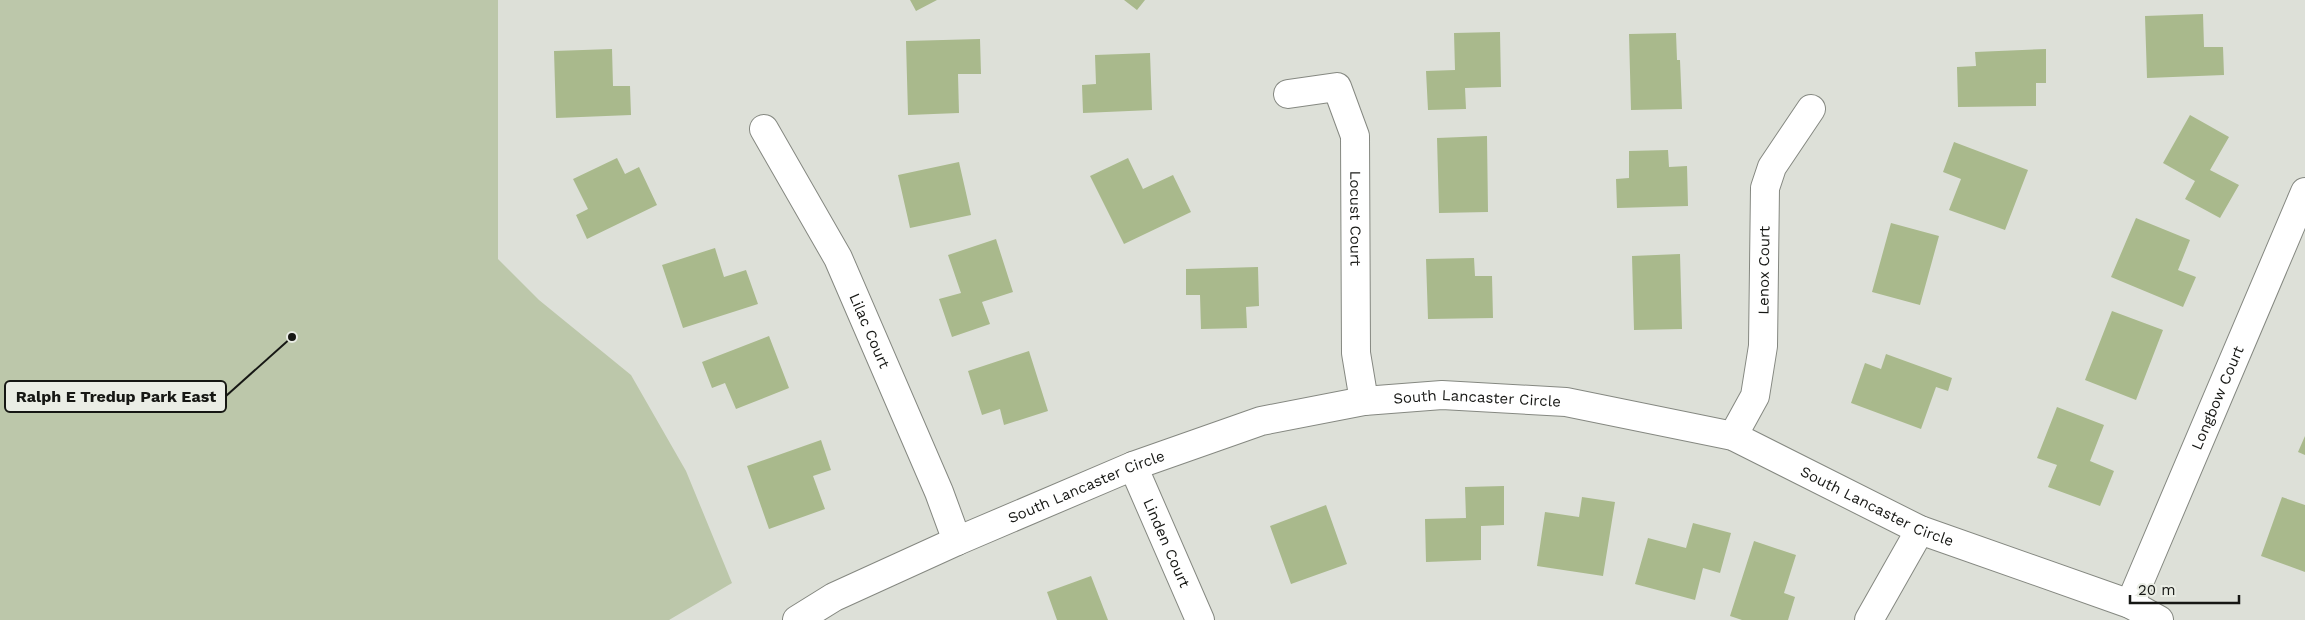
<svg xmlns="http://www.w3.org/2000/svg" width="2305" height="620" viewBox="0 0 2305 620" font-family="'Work Sans',sans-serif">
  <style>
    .green { fill: #bcc7aa }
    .building { fill: #a9b98c }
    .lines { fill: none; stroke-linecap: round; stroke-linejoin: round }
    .street-casing { stroke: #858881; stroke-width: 30 }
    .street { stroke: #fff; stroke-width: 28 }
    .labels { text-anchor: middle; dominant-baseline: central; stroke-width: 4.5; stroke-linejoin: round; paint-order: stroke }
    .street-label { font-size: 15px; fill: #161714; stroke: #eaede5 }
    .leader { fill: none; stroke: #161714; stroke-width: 2 }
    .callout-dot { fill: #161714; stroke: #eaede5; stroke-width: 2 }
    .callout { fill: #eaede5; stroke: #161714; stroke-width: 2 }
    .callout-label { font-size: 16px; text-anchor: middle; font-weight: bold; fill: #161714 }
  </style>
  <rect width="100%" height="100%" fill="#dde0d8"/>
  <path class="green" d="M0,0h498v259l41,41 92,75 55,96 46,112 -63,37h-669z"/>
  <path class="building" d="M910,0h27l-21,11z
    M1124,0h21l-8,10z
    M2203,14l1,33h19l1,28 -77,3 -2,-62z
    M1500,32l1,55 -36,1 1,21 -38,1 -2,-39 29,-1 -1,-37z
    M1676,33l1,27h3l2,49 -51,1 -2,-76z
    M980,39l1,35h-23l1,39 -51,2 -2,-74z
    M612,49l1,37h17l1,29 -75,3 -2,-67z
    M2046,49v34h-10v23l-78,1 -1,-40 19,-1 -1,-14z
    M1150,53l2,57 -69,3 -1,-28 14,-1 -1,-29z
    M2190,115l39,22 -19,33 29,15 -19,33 -35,-19 10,-18 -32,-18z
    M1487,136l1,76 -49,1 -2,-75z
    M1954,142l74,28 -23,60 -56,-20 12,-31 -18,-7z
    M1668,150l1,17 18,-1 1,40 -71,2 -1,-29 13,-1v-27z
    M617,158l8,16 14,-7 18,38 -70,34 -11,-24 12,-6 -15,-30z
    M1128,158l15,31 30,-14 18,37 -67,32 -34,-68z
    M959,162l12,53 -61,13 -12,-53z
    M2136,218l54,22 -12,30 18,7 -13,30 -72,-30z
    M1891,223l48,13 -19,69 -48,-13z
    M996,239l17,53 -31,10 8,22 -38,13 -13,-38 22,-6 -13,-38z
    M715,248l9,29 22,-7 12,34 -75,24 -21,-63z
    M1680,254l2,75 -48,1 -2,-74z
    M1474,258l1,18h17l1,42 -65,1 -2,-60z
    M1258,267l1,39 -13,1 1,21 -46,1 -1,-34h-14v-26z
    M2112,311l51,19 -27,70 -51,-20z
    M769,336l20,52 -53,21 -11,-26 -13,5 -10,-26z
    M1029,351l19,60 -44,14 -4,-16 -18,6 -14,-44z
    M1886,354l66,24 -4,13 -12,-4 -15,42 -70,-26 14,-40 16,6z
    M2057,407l47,18 -14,36 24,10 -14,35 -52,-19 9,-22 -20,-7z
    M2305,436v19l-7,-3z
    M821,440l10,30 -18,6 12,33 -56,20 -22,-63z
    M1504,486v39l-23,1v34l-55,2 -1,-43 41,-1 -1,-31z
    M1582,497l33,5 -12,74 -66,-10 8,-54 34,5z
    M2282,497l23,8v67l-44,-16z
    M1326,505l21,59 -56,20 -21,-58z
    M1693,523l38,10 -11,40 -17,-5 -8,32 -60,-16 13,-46 38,10z
    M1754,541l42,14 -12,38 11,4 -7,23h-46l-12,-4z
    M1091,576l17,44h-51l-10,-28z"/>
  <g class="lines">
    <defs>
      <g id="street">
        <path id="s1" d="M1288,94l49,-7 18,49 1,217 8,48"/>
        <path id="s2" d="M764,129l74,129 101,234 18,49"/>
        <path id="s3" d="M1733,436l22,-40 8,-50 2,-158 7,-21 39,-58"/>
        <path id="s4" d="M1133,466l67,154"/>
        <path id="s5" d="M2130,604l175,-412"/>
        <path id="s6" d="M797,620l37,-23 123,-56 176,-75 128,-45 103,-20 78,-6 124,7 167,34 187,94 210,74 29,16"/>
        <path d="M1869,620l51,-90"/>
      </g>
    </defs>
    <use href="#street" class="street-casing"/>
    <use href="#street" class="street"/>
  </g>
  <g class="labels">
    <g class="street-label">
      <text stroke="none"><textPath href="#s1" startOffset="184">Locust Court</textPath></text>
      <text stroke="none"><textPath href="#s3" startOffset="172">Lenox Court</textPath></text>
      <text stroke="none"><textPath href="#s2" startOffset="228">Lilac Court</textPath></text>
      <text stroke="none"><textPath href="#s5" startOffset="224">Longbow Court</textPath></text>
      <text stroke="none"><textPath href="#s6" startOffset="724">South Lancaster Circle</textPath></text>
      <text stroke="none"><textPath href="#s6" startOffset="319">South Lancaster Circle</textPath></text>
      <text stroke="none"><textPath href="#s6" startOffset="1144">South Lancaster Circle</textPath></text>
      <text stroke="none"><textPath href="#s4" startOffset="84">Linden Court</textPath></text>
    </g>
  </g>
  <path class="leader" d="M292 337L226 396"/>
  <circle class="callout-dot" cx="292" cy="337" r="5"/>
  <rect class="callout" x="5" y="381" width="221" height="31" rx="5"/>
  <g class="callout-label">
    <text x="116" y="402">Ralph E Tredup Park East</text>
  </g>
  <path d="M2130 595v8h109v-8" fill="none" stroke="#161714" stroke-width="2.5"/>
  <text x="2138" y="595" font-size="15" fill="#161714" stroke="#eaede5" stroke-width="4" paint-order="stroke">20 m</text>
</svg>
